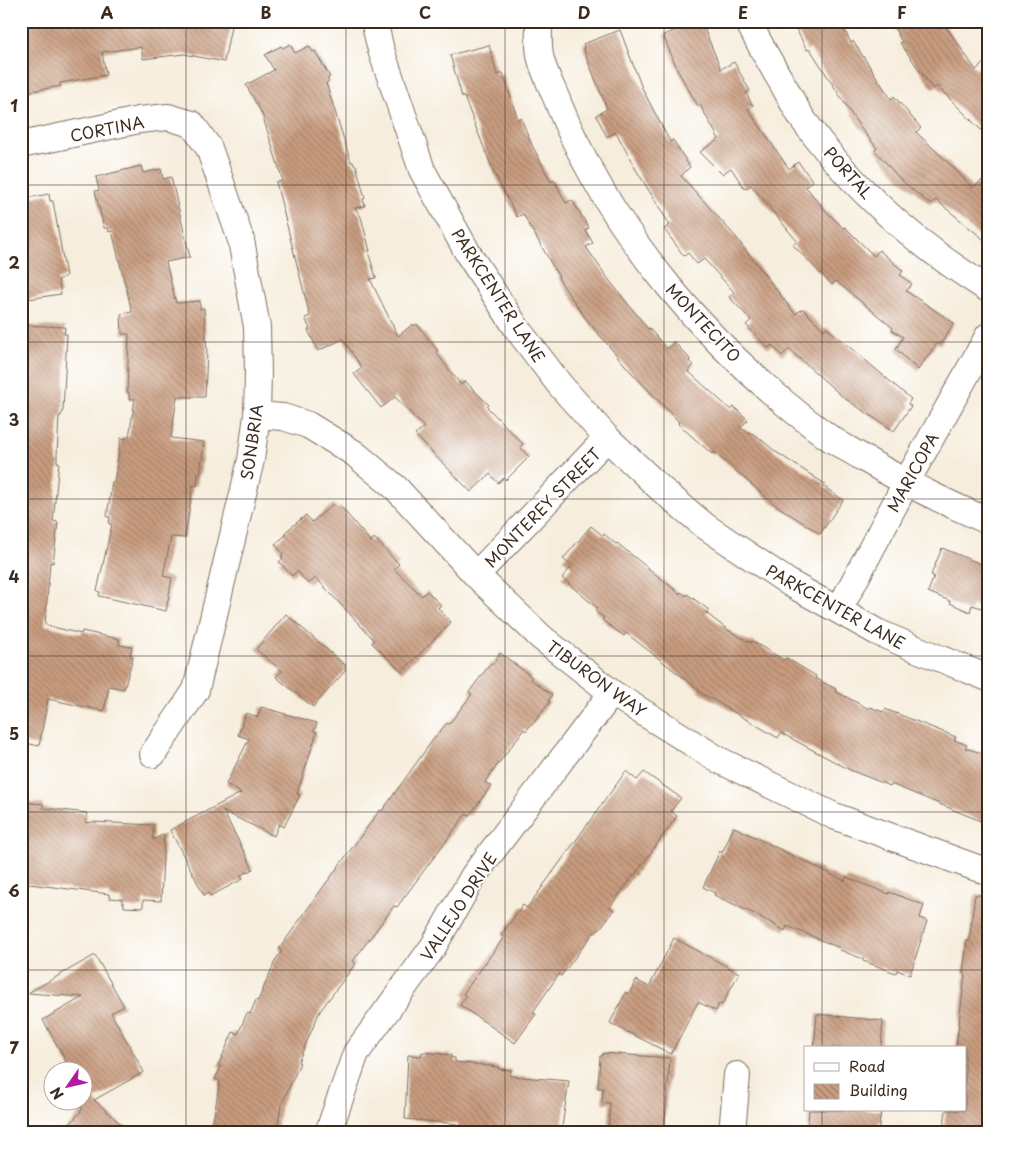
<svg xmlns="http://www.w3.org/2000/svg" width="1009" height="1154" viewBox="0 0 1009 1154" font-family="'Playpen Sans',sans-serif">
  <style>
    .building { fill: url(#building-back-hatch) }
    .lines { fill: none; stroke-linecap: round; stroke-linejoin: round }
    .minor-casing { stroke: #7c6e60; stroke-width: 28 }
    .minor { stroke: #fff; stroke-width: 26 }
    .grid { fill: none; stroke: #3b2a1e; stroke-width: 1; stroke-opacity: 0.55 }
    .labels { text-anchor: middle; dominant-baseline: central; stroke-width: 4; stroke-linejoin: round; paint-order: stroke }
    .street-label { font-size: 16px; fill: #3b2a1e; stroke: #fff }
    .neatline { fill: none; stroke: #3b2a1e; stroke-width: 2 }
    .grid-label { font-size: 16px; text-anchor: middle; font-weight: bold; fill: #3b2a1e }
  </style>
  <defs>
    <pattern id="building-back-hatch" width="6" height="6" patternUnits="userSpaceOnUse" patternTransform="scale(1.25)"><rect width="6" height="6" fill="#c89c7f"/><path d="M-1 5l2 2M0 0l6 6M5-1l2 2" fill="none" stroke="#a47f67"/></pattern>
  </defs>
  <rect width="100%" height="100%" fill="#fff"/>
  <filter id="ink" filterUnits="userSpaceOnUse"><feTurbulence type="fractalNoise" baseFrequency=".02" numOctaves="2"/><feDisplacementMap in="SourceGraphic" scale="10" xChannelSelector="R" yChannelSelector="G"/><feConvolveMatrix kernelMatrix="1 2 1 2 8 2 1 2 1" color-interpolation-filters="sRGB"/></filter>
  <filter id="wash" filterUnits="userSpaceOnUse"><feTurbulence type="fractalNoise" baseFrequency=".0096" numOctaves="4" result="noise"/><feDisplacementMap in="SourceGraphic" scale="20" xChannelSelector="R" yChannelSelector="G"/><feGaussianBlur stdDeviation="1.12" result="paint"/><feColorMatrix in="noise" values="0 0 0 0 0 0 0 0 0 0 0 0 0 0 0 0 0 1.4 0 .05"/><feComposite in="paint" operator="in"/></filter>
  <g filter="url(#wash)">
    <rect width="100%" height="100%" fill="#f6eddc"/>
    <g id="blocks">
      <path class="building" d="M21,21h211l-8,41 -40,-8 -41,5 -2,-12 -39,5 4,23 -46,8 1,3 -35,6 -5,-20z
        M687,21h14l20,48 13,-7 16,29 -4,2 7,13 -5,3 41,60 9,-7 15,19 -7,6 19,23 18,18 2,-1 29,29 5,-6 24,21 -3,4 12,9 -6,7 48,32 -14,22 -3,-2 -19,27 -22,-21 7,-12 -11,-7 1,-2 -57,-47 -4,4 -39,-40 4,-4 -46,-56 -6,4 -14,-21 -9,6 -22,-22 19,-13 -19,-34 -2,1 -19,-33 -16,-38 14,-5 -1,-4z
        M792,21h48l11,22 2,-2 38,58 3,-3 27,32 -5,4 40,38 16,18 16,-12v67l-52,-43 -6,4 -30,-25 -25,-29 2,-2 -18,-22 -49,-77 -3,1z
        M891,21h51l34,49 12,-11v78l-51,-51 -4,3 -33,-46 2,-1z
        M620,30l22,58 28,54 3,-2 17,27 -9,9 54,60 60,78 8,-5 21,21 2,-3 85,72 -3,5 3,2 -17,25 -50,-33 -55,-49 -7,7 -10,-11 -4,3 -22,-23 5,-5 -22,-23 5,-5 -30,-33 -7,5 -9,-11 -4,3 -20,-27 6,-4 -35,-57 -19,-36 -9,5 -11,-22 11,-6 -24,-61 1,-1 -1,-3z
        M290,44l5,9 14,-7 4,6 2,-1 15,26 -3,2 2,2 -3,2 25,79h2l1,3h2l9,33 -2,1 2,7 -10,2 6,9 9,34h-2l8,27 -6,1 28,57 15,-12 1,2 3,-2 21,27 -2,1 25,33 4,-4 24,24 -2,2 36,37 -3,3 9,10 -23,23 -2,-2 -6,5 -8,-9 -19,18 -56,-57 9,-8 -29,-30 -14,11 -27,-34 8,-6 -19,-29 -25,12 -10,-21 2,-1 -5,-11 5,-2 -34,-134 7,-1 -21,-67 -16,-29 28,-15 -9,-15 16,-9 2,2z
        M489,45l8,30 6,-2 15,47 3,-2 10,25 20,39 3,-2 12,23 6,-3 17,28 -4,2 8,13 -7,4 23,33 39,49 1,-1 18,21 7,-7 16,17 -1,2 5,4 -6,6 43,39 3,-3 14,13 -8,8 17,8 19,16 49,32 -2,2 20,14 -23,34 -46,-30 -60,-52 -2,2 -34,-30 1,-2 -49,-51 -44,-52 -28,-41 1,-1 -36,-63 -6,3 -23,-44 -30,-76h-2l-12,-42z
        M141,166l2,7 18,-4 2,10 8,-2 19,80 -24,5 10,41 24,-2v8l4,-1 3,43 -2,46h-28l-6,41 33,4 -4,33 -2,-1 -1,12 -4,-1 -8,53 -14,-1 -8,39 9,2 -6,33 -67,-15 1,-4 -3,-1 15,-67h-3l1,-7h-3l5,-35h2l7,-44 5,1v-2h3l6,-38h-6v-7h-2l2,-58h-7l-1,-20 11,-2 -20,-81 -3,1 -1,-4h-4l-9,-37 4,-1 -3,-13z
        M49,194l1,7h3l13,75 -8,4 3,14 -40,6v-101z
        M21,325l44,2 -1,7h3l-4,77 -2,5h-2l-2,39v7h2l-6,59 5,1 -5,41 -3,-1 -5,63 36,9 1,-3 37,8v6l13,2 -2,9 3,1 -9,32 -15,-3 -5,25 -56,-12 -9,47 -18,-4z
        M333,504l5,5 3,-2 30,35 3,-4 25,26 -5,5 28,27 5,-5 14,14 -3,3 13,14 -49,50 -30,-29 2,-3 -58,-62 -8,6 -11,-13 -5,5 -13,-14 4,-4 -2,-2 2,-2 -8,-10 11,-9 -2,-2 22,-18 6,7z
        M591,526l12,10 1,-2 12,10 1,-1 63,51 1,-2 5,4 1,-2 22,16 -3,3 22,17 23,13 1,-2 32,19 2,-2 30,18 -1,2 21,11 -1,2 34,18 1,-2 13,5 2,-3 71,28 -2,3 13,5 -2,3 23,7v69l-97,-40 -1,2 -40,-16 -69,-37 -3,5 -80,-47 1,-1 -73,-57 -2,3 -22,-16 2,-2 -9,-7 2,-3 -35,-30 10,-12 -9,-7z
        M942,548l46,19v43l-16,-5 -2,7 -20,-9v-2l-22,-9 6,-16 -3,-1z
        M286,614l60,52 -2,2 2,2 -33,37 -37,-30 6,-6 -26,-22z
        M500,653l32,24 -2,2 22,16 -4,6 2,1 -17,22 -1,-1 -6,8 -2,-2 -39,53 6,4 -22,30 -3,-2 -69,93 -3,-1 -41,55 3,2 -36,48 -22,51 2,1 -19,43 -5,27h-65l9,-52 -5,-2 6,-12 -3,-1 15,-34 5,2 9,-21 3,1 6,-14 2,1 18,-42 6,-8 -3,-2 45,-63 56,-76 2,1 50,-70 15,-18 2,1 23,-30 -3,-2 22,-29 2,1z
        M261,707l56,16 -3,8 3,1 -20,62 3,1 -16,32 -5,-3 -5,12 -51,-25 30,58 -12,6 2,4 -33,17 -2,-3 -4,2 -34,-65 71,-37 -15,-9 23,-45 -11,-4 8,-22 12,4z
        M626,771l11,9 7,-8 37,26 -10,13 6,5 -43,60h-1l-23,31 4,3 -12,16 -7,7 -1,-1 -33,44 -2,-2 -26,38 3,2 -21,29 -55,-38 6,-9 -3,-2 41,-57 -3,-2 22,-30 4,3z
        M21,802l22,2v4l44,5 -1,10 7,-1 60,3v15l11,-6 -3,67 -18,-1v8l-19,-1v-4h-2v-4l-13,-1v-4l-88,-11z
        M734,827l111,54 1,-4 43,17v-2l35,13 -4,13 7,3 -17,54 -13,-5 -1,3 -33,-12v-2l-23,-9v-2l-53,-22 -2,5 -26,-15 -45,-21 1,-2 -12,-6 17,-36 2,2z
        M975,895h13v238h-45l3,-23h19v-62h-9l9,-74 -2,-1 4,-32h2z
        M674,938l65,35 -17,32 -3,-1 -3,7 -18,-9 -27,52 -61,-31 16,-31 3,2 7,-14 13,7z
        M95,955l29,51 -13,7 33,59 -50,28 37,33h-69l20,-23v-38h-10l-29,-52 40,-23 -55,-4z
        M817,1014l66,7 -2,27h-67z
        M422,1052l29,3 -1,2 5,1v4l44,5 -1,2 13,1 -1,6 59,5 -8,52h-104l1,-9 -53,-5 3,-64 13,1z
        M603,1053l67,5 -6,75h-56l2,-30h-8l1,-15h-5l2,-32h2z
        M809,1110h72l-3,23h-71z"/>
    </g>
  </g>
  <g filter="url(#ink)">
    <use href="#blocks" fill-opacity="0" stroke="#7c6e60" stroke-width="1"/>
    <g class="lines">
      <defs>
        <path id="minor" d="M374,21l7,29 41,120 47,85 49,75 42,55 47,53 55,52 43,36 86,58 86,48 42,18 69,28
          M539,21c0,11 -1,24 1,34 2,14 14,36 19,50 53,130 153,246 265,329 12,9 26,16 39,24 40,24 81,44 125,63
          M748,21c11,23 24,45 37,67 6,11 12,23 19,33 49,68 113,124 184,168
          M21,145l118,-25 29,-3 24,7 17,24 32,92 16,87 1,45 -1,43 -6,45 -55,230 -43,64
          M257,415l26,2 25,8 46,28 42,35 80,87 66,63 70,55 107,67 115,56 154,56
          M476,575l131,-137
          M839,610l67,-127 82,-147
          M328,1133l28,-80 77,-106 41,-72 138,-182
          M732,1133l5,-58"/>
      </defs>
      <use href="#minor" class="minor-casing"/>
      <use href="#minor" class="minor"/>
    </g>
  </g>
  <path class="grid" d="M186,21v1112M346,21v1112M505,21v1112M664,21v1112M822,21v1027M21,185h967M21,342h967M21,499h967M21,656h967M21,812h967M21,970h967M822,1110v23"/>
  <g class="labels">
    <g class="street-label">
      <text transform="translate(107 128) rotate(-11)">CORTINA</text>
      <text transform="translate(849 172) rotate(48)">PORTAL</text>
      <text transform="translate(499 295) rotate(57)">PARKCENTER LANE</text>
      <text transform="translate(704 322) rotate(47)">MONTECITO</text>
      <text transform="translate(251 442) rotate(-82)">SONBRIA</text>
      <text transform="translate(912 472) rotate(-61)">MARICOPA</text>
      <text transform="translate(542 507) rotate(-46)">MONTEREY STREET</text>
      <text transform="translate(836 606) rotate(29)">PARKCENTER LANE</text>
      <text transform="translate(597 678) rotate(36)">TIBURON WAY</text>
      <text transform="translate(458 906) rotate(-57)">VALLEJO DRIVE</text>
    </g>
  </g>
  <rect width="1009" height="1154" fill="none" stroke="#fff" stroke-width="55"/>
  <rect x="804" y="1046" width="162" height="65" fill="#ffffff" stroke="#b1aaa5"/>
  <rect x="814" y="1063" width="25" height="8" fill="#ffffff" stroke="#b1aaa5"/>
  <text x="849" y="1072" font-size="15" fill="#3b2a1e">Road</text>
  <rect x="814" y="1084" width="25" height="15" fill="url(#building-back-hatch)" stroke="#b1aaa5"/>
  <text x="849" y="1096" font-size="15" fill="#3b2a1e">Building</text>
  <g transform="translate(68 1086) rotate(236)"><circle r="24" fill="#ffffff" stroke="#b1aaa5"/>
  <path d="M0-4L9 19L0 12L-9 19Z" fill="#b5179e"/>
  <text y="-8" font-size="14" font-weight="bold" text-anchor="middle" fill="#3b2a1e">N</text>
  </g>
  <rect x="28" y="28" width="954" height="1098" class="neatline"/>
  <g class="grid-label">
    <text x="107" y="19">A</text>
    <text x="266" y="19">B</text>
    <text x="425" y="19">C</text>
    <text x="584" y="19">D</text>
    <text x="743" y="19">E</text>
    <text x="902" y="19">F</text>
    <text x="14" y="112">1</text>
    <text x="14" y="269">2</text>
    <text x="14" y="426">3</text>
    <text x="14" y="583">4</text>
    <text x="14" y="740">5</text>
    <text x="14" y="897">6</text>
    <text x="14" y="1054">7</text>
  </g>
</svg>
